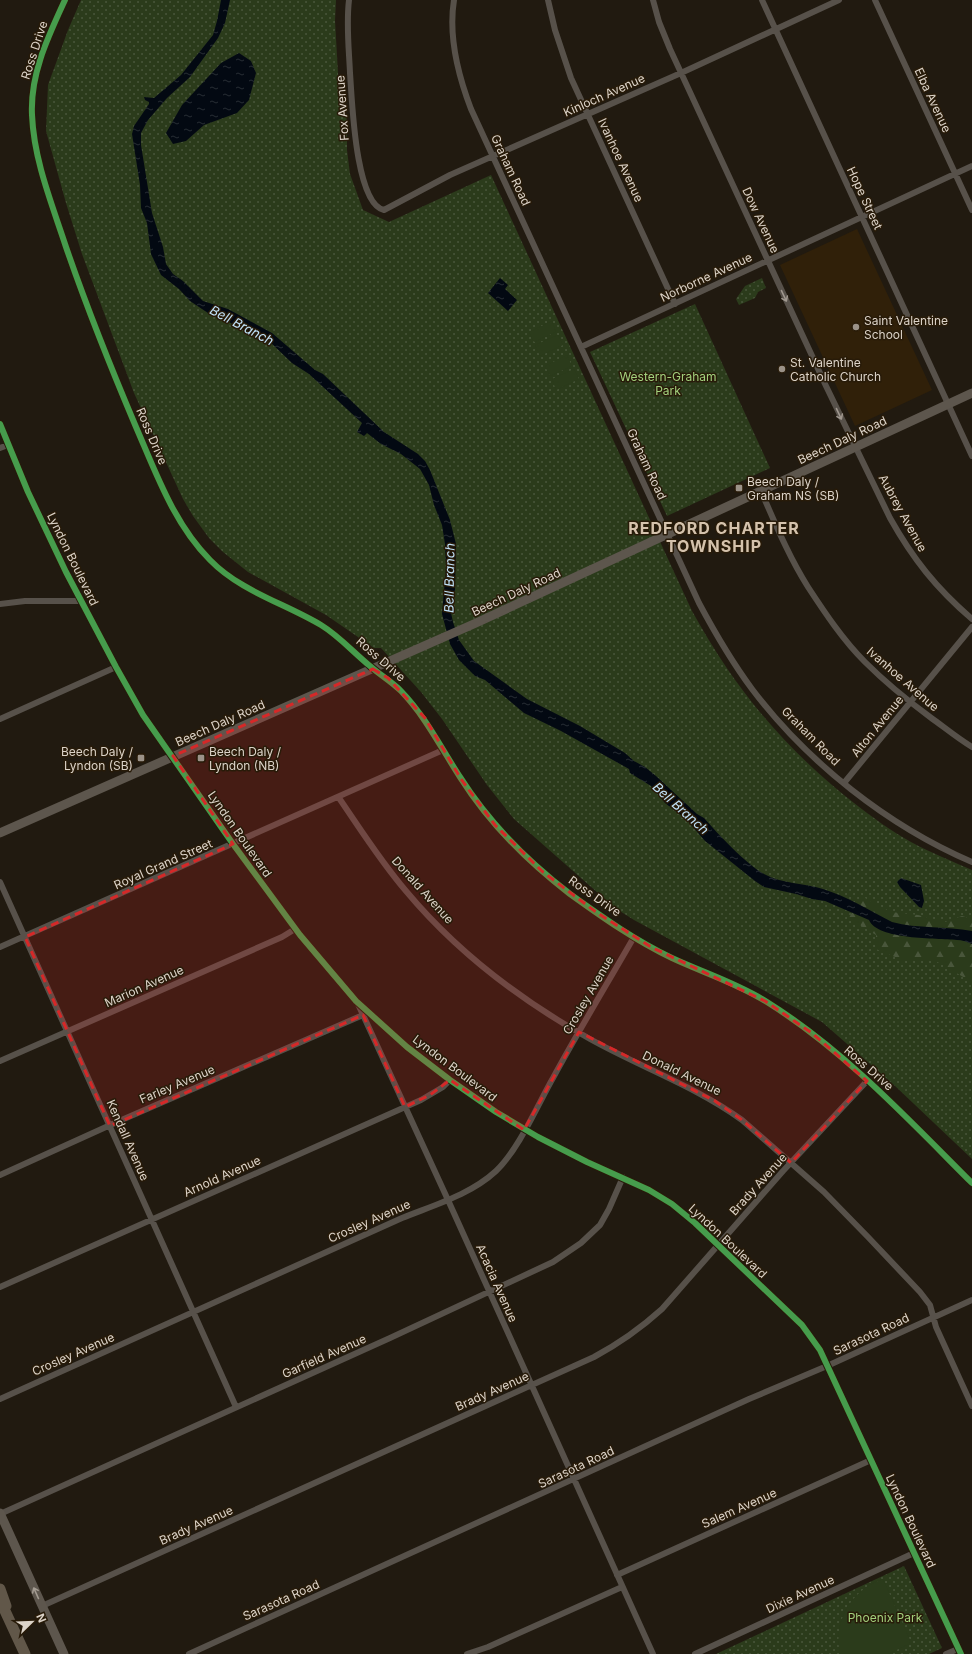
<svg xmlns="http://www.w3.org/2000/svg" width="972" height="1654" viewBox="0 0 972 1654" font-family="Inter,sans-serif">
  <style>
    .built { fill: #302009 }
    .grass { fill: url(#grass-dots) }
    .forest { fill: url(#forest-firs) }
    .pitch { fill: #2b3b1b }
    .water { fill: url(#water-ripples) }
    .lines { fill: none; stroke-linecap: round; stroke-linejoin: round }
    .street { stroke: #57514a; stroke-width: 6 }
    .secondary { stroke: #5d564d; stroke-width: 9 }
    .highway { stroke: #615749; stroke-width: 11 }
    .cycleway-casing { stroke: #281b09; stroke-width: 8 }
    .cycleway { stroke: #469c4c; stroke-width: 6 }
    .oneway { stroke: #a0988f }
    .oneway2 { stroke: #a39b91 }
    .marked { fill: #d62828; fill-opacity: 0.2; stroke: #d62828; stroke-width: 3; stroke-dasharray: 8 5; stroke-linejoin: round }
    .poi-dot { fill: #9b9288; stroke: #281b09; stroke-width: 1.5 }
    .labels { text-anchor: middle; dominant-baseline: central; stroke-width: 3; stroke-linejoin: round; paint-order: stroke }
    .street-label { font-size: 12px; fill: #dcd3c8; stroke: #281b09 }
    .poi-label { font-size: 12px; fill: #dcd3c8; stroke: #281b09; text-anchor: start }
    .park-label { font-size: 12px; fill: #a3d17d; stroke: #281b09 }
    .water-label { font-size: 13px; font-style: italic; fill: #c1e3fb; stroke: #281b09 }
    .district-label { font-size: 16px; font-weight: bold; letter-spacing: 1px; fill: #d4c2ac; stroke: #281b09 }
  </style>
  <defs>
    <pattern id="grass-dots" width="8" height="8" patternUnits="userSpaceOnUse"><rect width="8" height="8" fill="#2b3b1b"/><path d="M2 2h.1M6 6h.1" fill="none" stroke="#49563b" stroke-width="1.8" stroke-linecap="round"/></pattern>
    <pattern id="forest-firs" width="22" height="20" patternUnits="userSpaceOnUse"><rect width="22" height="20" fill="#2b3b1b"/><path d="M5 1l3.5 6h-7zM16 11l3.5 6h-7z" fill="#49563b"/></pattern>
    <pattern id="water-ripples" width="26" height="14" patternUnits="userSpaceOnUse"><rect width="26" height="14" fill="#030912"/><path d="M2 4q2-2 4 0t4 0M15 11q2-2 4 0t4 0" fill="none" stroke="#272c33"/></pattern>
  </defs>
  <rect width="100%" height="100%" fill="#211a10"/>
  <path class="built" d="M857,229l75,161 -77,36 -75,-161z"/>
  <path class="grass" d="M81,0h255l-1,21 4,69 8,30v30l3,24 13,36 26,12 102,-47 201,436c43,78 92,137 162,192 18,14 37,28 57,39 20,11 41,19 61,28v289l-78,-74 -72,-63 -188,-102 -19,-12 -101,-89 -27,-34 -45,-66 -21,-27 -40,-44h-7l-48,-33 -78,-43 -25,-20 -14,-14 -16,-22 -10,-17 -49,-106 -52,-139 -16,-51 -20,-72 2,-46 20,-55z
    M762,278l4,10 -8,4 -3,6 -16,7 -3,-6 9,-13z
    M695,304l75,164 -103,48 -77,-164z
    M904,1566l38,82 -13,6h-213z"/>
  <path class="forest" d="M861,896l30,16 27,3 27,7 17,-6 10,3v63l-38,-22 -34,-1 -24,-10v-14l-27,-17z"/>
  <path class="pitch" d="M552,321l4,11 -22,10 -5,-10z
    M558,335l5,10 -23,11 -5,-11z
    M567,355l5,11 -22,10 -5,-10z
    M574,369l5,10 -23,11 -4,-11z
    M883,1579l27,61 -1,4 -21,10h-48c-7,-33 11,-64 43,-75z"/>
  <path class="water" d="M221,0h9l-5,23 -7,15 -28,39 -23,21 -19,22 -7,13v12l11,68 11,34 3,17 7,10 10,7 20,20 25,8 44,24 43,37 8,4 61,58 34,22 7,7 5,9 20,50 6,24 -1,46 -4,10 -1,8 3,14 6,18 15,21 53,38 53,27 45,27 9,8 11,6 11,9 41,38 7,4c15,17 41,45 60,56 18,10 40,9 59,15 25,8 46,21 69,33 26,7 54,4 80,9v13c-5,-2 -10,-4 -15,-4 -20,-2 -80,0 -88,-20l-44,-19 -13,-2 -16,-5 -32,-7 -9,-6 -50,-40 -18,-21 -22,-17 -14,-17 -21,-13 -1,-4 -68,-38 -37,-18 -39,-33 -10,-4 -16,-16 -9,-16 -8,-30 4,-46 -1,-24 -3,-19 -8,-20 -5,-20 -9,-16 -19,-15 -20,-10 -14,-11 -3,3 -7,-4 5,-9 -53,-49 -17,-11 -22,-21 -25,-11 -25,-14 -12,-4 -18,-12 -11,-12 -18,-14 -10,-21 -4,-31 -6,-15 -1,-23 -8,-51 2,-8 15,-22v-2l-4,-2 -1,-3 10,1 27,-23 32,-40 4,-14z
    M239,53l12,8 5,12 -7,27 -12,13 -33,12 -18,16 -13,3 -7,-11 16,-28 39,-42z
    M500,278l8,7 -3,4 12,11 -9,11 -20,-18z
    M901,878l20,7 3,16 -2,7 -3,-1 -19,-20 -3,-5z"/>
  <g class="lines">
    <path class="street" d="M65,0c-17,37 -35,74 -33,115 2,46 20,89 34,132 21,61 45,121 70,180 20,46 38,97 74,133 30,31 74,43 111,65 18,11 32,27 49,41 10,9 21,15 31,25 25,26 40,57 59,86 29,46 67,84 110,117 32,23 66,47 102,64 32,15 65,25 95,44 77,48 141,117 205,181
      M349,0c-3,25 0,49 1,73 2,25 5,131 34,137l66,-35 231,-102 158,-73
      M454,0c-6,37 4,75 17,109l228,494c16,30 33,59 53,86 55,73 136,137 220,173
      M548,0l7,30 16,48 104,226
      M653,0l6,22 11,27 156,337 64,132c23,41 46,70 82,101
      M762,0l210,456
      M875,0l97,210
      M581,347l391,-181
      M0,424l28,68 38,80 50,95 27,48 90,129 67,91 56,66 51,46 43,33 46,32 42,25 49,25 62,28 23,14 23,19 107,102 18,25 141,304
      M0,448l8,-3
      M761,491c14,32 28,66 47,96 17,26 35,53 57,75 20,20 42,38 65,55 14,10 27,21 42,30
      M0,604l25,-3h55
      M0,719l116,-52
      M844,783l128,-156
      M339,798c22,32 42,64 67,93 50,60 116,110 184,148 50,28 105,47 152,81l82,72 44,45 52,55 10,13 6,22 36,79
      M0,882l236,525
      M0,947l443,-197
      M358,1004l90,196 205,454
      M0,1061l282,-124 13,-8
      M0,1175l117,-53 246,-107
      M0,1287l421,-187 22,-13 7,-7
      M0,1399l402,-181c32,-13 68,-23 94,-47 23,-22 41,-65 57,-93 26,-48 54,-94 81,-141
      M0,1514l390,-176 163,-76 28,-19 19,-18 9,-16 14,-32
      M617,1575l254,-115
      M42,1606l552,-249c26,-14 47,-29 68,-48l121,-138 84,-90
      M189,1654l560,-255 78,-33 145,-66
      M467,1654l21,-7 134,-60
      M695,1654l219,-101
      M946,1654l12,-5"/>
    <path class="secondary" d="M0,833l476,-210 496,-230
      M0,1513l64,141"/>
    <path class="highway" d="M0,1589l6,17
      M0,1600l25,54"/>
    <defs>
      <path id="cycleway" d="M65,0c-17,37 -35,74 -33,115 2,46 20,89 34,132 21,61 45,121 70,180 20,46 38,97 74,133 30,31 74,43 111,65 18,11 32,27 49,41 10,9 21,15 31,25 25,26 40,57 59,86 29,46 67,84 110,117 32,23 66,47 102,64 32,15 65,25 95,44 77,48 141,117 205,181
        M0,424l28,68 38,80 50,95 27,48 90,129 67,91 56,66 51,46 43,33 46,32 42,25 49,25 62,28 23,14 23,19 107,102 18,25 141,304"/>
    </defs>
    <use href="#cycleway" class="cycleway-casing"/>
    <use href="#cycleway" class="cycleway"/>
  </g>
  <defs><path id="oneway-shaft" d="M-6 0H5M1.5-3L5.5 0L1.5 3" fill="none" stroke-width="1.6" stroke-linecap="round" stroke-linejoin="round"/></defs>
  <g class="oneway">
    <use href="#oneway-shaft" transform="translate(784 296) rotate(65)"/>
    <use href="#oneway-shaft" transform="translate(839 414) rotate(65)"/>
  </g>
  <use class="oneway2" href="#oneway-shaft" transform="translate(36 1593) rotate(-114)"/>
  <path class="marked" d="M373,669l15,9 37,40 36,61 34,46 48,47 53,40 55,35 114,54 47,32 55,48 -76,82 -49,-43 -27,-19 -136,-69 -55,98 -74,-50 -20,15 -25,12 -42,-92 -253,111 -85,-189 208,-93 -60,-88z"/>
  <g class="poi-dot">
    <circle cx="856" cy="327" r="4"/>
    <circle cx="782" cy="369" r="4"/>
    <rect x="735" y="484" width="8" height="8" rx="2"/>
    <rect x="137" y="754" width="8" height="8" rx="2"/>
    <rect x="197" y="754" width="8" height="8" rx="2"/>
  </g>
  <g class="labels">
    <g class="street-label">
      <text transform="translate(34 50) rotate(-72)">Ross Drive</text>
      <text transform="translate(604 95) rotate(-24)">Kinloch Avenue</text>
      <text transform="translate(933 100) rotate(65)">Elba Avenue</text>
      <text transform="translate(342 108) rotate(-94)">Fox Avenue</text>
      <text transform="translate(621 160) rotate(65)">Ivanhoe Avenue</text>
      <text transform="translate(511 170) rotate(65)">Graham Road</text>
      <text transform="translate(865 198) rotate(65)">Hope Street</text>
      <text transform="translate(761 220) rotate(65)">Dow Avenue</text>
      <text transform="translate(706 277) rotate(-25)">Norborne Avenue</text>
      <text transform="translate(152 436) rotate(67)">Ross Drive</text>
      <text transform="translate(842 440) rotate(-25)">Beech Daly Road</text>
      <text transform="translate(647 464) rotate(65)">Graham Road</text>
      <text transform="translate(903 513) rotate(61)">Aubrey Avenue</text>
      <text transform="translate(73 559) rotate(64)">Lyndon Boulevard</text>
      <text transform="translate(516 592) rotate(-25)">Beech Daly Road</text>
      <text transform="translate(381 659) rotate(41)">Ross Drive</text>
      <text transform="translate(903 679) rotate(41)">Ivanhoe Avenue</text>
      <text transform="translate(220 723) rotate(-24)">Beech Daly Road</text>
      <text transform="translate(877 726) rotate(-51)">Alton Avenue</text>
      <text transform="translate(811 736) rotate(45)">Graham Road</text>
      <text transform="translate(240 834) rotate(55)">Lyndon Boulevard</text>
      <text transform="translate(163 864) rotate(-24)">Royal Grand Street</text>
      <text transform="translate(423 890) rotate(48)">Donald Avenue</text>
      <text transform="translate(595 896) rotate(35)">Ross Drive</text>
      <text transform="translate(144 986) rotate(-24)">Marion Avenue</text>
      <text transform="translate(588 995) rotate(-60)">Crosley Avenue</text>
      <text transform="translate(455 1068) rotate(37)">Lyndon Boulevard</text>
      <text transform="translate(869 1068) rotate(41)">Ross Drive</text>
      <text transform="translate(682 1073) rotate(26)">Donald Avenue</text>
      <text transform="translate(177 1084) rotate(-23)">Farley Avenue</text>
      <text transform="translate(128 1140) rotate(66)">Kendall Avenue</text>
      <text transform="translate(222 1176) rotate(-24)">Arnold Avenue</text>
      <text transform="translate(758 1184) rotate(-48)">Brady Avenue</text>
      <text transform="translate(369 1221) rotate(-24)">Crosley Avenue</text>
      <text transform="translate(728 1241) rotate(43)">Lyndon Boulevard</text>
      <text transform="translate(497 1283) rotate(66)">Acacia Avenue</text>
      <text transform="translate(871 1334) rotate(-25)">Sarasota Road</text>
      <text transform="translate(73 1354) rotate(-24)">Crosley Avenue</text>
      <text transform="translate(324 1356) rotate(-24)">Garfield Avenue</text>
      <text transform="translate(492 1391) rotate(-24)">Brady Avenue</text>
      <text transform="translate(576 1467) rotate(-25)">Sarasota Road</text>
      <text transform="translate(739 1508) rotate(-24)">Salem Avenue</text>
      <text transform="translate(911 1521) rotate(65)">Lyndon Boulevard</text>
      <text transform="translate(196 1525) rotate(-24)">Brady Avenue</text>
      <text transform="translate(800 1594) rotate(-25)">Dixie Avenue</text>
      <text transform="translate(281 1600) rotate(-24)">Sarasota Road</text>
    </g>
    <g class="poi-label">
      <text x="864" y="320">Saint Valentine<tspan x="864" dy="14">School</tspan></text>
      <text x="790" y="362">St. Valentine<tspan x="790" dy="14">Catholic Church</tspan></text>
      <text x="747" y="481">Beech Daly /<tspan x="747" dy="14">Graham NS (SB)</tspan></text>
      <text x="133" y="751" text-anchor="end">Beech Daly /<tspan x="133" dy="14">Lyndon (SB)</tspan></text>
      <text x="209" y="751">Beech Daly /<tspan x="209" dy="14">Lyndon (NB)</tspan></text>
    </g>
    <g class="park-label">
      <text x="668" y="376">Western-Graham<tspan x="668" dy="14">Park</tspan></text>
      <text x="885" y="1617">Phoenix Park</text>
    </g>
    <g class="water-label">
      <text transform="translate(242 325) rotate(28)">Bell Branch</text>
      <text transform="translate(449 578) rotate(-89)">Bell Branch</text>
      <text transform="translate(681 808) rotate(42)">Bell Branch</text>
    </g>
    <g class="district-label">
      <text x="714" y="528">REDFORD CHARTER<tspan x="714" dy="18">TOWNSHIP</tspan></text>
    </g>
  </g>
  <g transform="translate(32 1622) rotate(67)" stroke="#281b09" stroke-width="3" paint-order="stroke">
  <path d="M0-3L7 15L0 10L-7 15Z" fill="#dcd3c8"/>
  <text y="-6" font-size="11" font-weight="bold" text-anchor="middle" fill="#dcd3c8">N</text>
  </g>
</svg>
